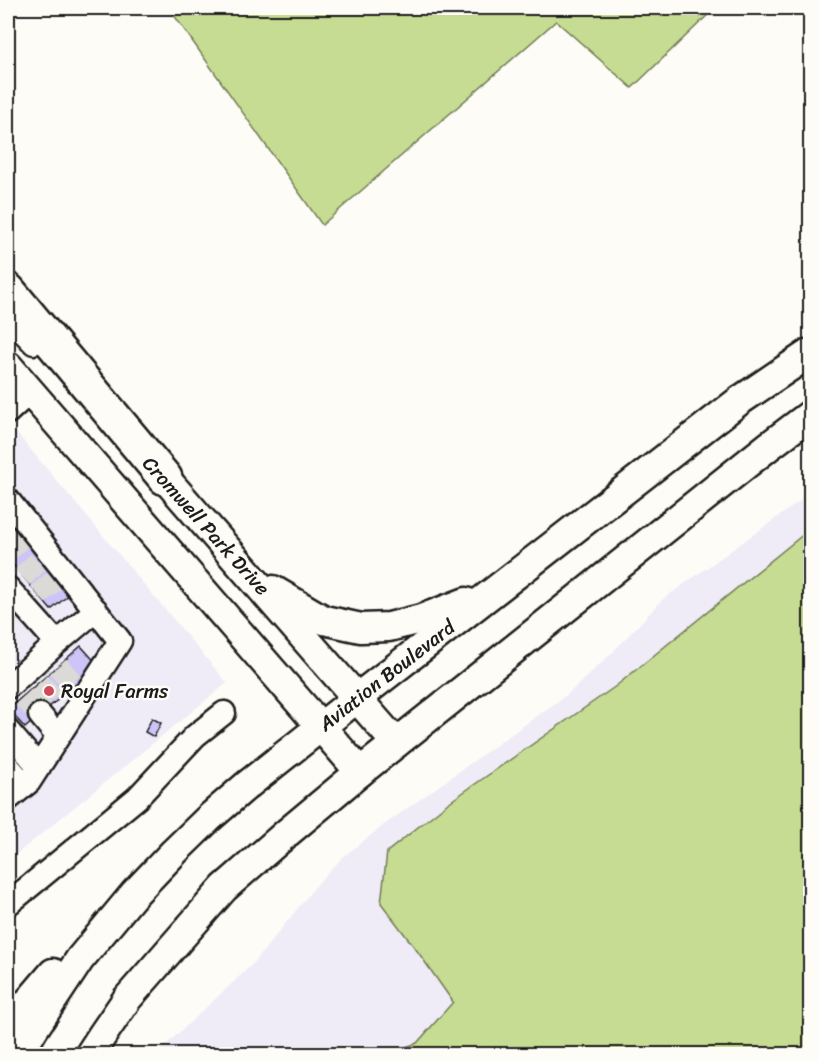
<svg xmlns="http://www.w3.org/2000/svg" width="818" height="1062" viewBox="0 0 818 1062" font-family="Sriracha,sans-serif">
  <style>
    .built { fill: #efebf7 }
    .green { fill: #c6dc92; stroke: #717c57; stroke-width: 1.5 }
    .building { fill: #cdc4f7; stroke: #1c1c1c; stroke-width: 1.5 }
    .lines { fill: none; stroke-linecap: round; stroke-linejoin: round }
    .minor-tunnel { stroke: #dbdad6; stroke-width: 22; stroke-dasharray: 22 11; stroke-linecap: butt }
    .minor-casing { stroke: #1c1c1c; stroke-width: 27 }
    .major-casing { stroke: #1c1c1c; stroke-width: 33 }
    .highway-casing { stroke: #1c1c1c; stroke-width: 38 }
    .minor { stroke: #fdfcf7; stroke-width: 22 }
    .major { stroke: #fdfcf7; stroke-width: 28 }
    .highway { stroke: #fdfcf7; stroke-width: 33 }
    .poi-dot { fill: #d1495b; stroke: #fdfcf7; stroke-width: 2 }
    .labels { text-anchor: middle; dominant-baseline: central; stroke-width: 5; stroke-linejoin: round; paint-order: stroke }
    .street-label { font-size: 20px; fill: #1c1c1c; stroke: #fdfcf7 }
    .poi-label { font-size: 20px; fill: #1c1c1c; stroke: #fdfcf7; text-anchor: start }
  </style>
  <rect width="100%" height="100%" fill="#fdfcf7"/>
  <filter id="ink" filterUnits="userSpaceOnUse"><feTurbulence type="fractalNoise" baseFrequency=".0167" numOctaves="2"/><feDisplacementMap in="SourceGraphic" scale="12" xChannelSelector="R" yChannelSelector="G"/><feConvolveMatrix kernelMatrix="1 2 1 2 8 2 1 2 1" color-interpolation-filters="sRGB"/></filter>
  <g filter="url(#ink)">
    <path class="built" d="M8,423l219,260 -219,178z
      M810,494v560h-654l97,-90 66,-82 24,-25 41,-32 184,-131 45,-42 49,-52z"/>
    <path class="green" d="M169,8h546l-83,80 -76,-67 -234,204z
      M810,529v525h-424l31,-11 36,-41 -35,-50 -37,-49 6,-51 61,-49 168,-117z"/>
    <path class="building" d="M8,521l63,72 -20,17 -43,-51z
      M81,646l17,19 -73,63 -17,-19z
      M152,718l9,5 -7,14 -9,-5z"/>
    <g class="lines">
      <path class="minor-tunnel" d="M8,551l14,-14
        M22,577l19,-18
        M38,595l19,-17
        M58,666l17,19
        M39,683l17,18
        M23,697l17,18"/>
      <defs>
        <path id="minor" d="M8,316l26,27
          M8,412l23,-21
          M8,500l112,141 -91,141 -21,17
          M8,588l49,55 -49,44
          M57,643l39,-33
          M40,715l18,22
          M8,731l31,36
          M8,766l17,19
          M8,904l129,-106 58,-62 29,-23"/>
        <g id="major">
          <path d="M8,366l352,406"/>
          <path d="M165,478l231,265"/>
          <path d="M273,590l51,30 37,8 28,-1 32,-8 45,-17"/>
          <path d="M8,1026l45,-53"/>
          <path id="s1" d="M19,1054l14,-24 47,-71 54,-65 40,-42 35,-34 37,-32 111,-88 382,-297 71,-48"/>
          <path d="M90,1054l13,-20 24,-35 97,-111 64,-56 72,-60 409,-326 41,-31"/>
        </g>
        <path id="highway" d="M8,290l157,188"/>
      </defs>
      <use href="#minor" class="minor-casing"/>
      <use href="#major" class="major-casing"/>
      <use href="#highway" class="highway-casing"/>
      <use href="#minor" class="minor"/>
      <use href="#major" class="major"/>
      <use href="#highway" class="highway"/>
    </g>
  </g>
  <circle class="poi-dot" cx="49" cy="691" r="6"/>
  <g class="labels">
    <g class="street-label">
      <text transform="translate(206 526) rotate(48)">Cromwell Park Drive</text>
      <text stroke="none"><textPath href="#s1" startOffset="532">Aviation Boulevard</textPath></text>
    </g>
    <g class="poi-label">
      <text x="61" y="691">Royal Farms</text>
    </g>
  </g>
  <rect width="818" height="1062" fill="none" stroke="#fdfcf7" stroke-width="30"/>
  <rect x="15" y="15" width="788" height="1032" fill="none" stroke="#1c1c1c" stroke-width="2" filter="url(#ink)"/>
</svg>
